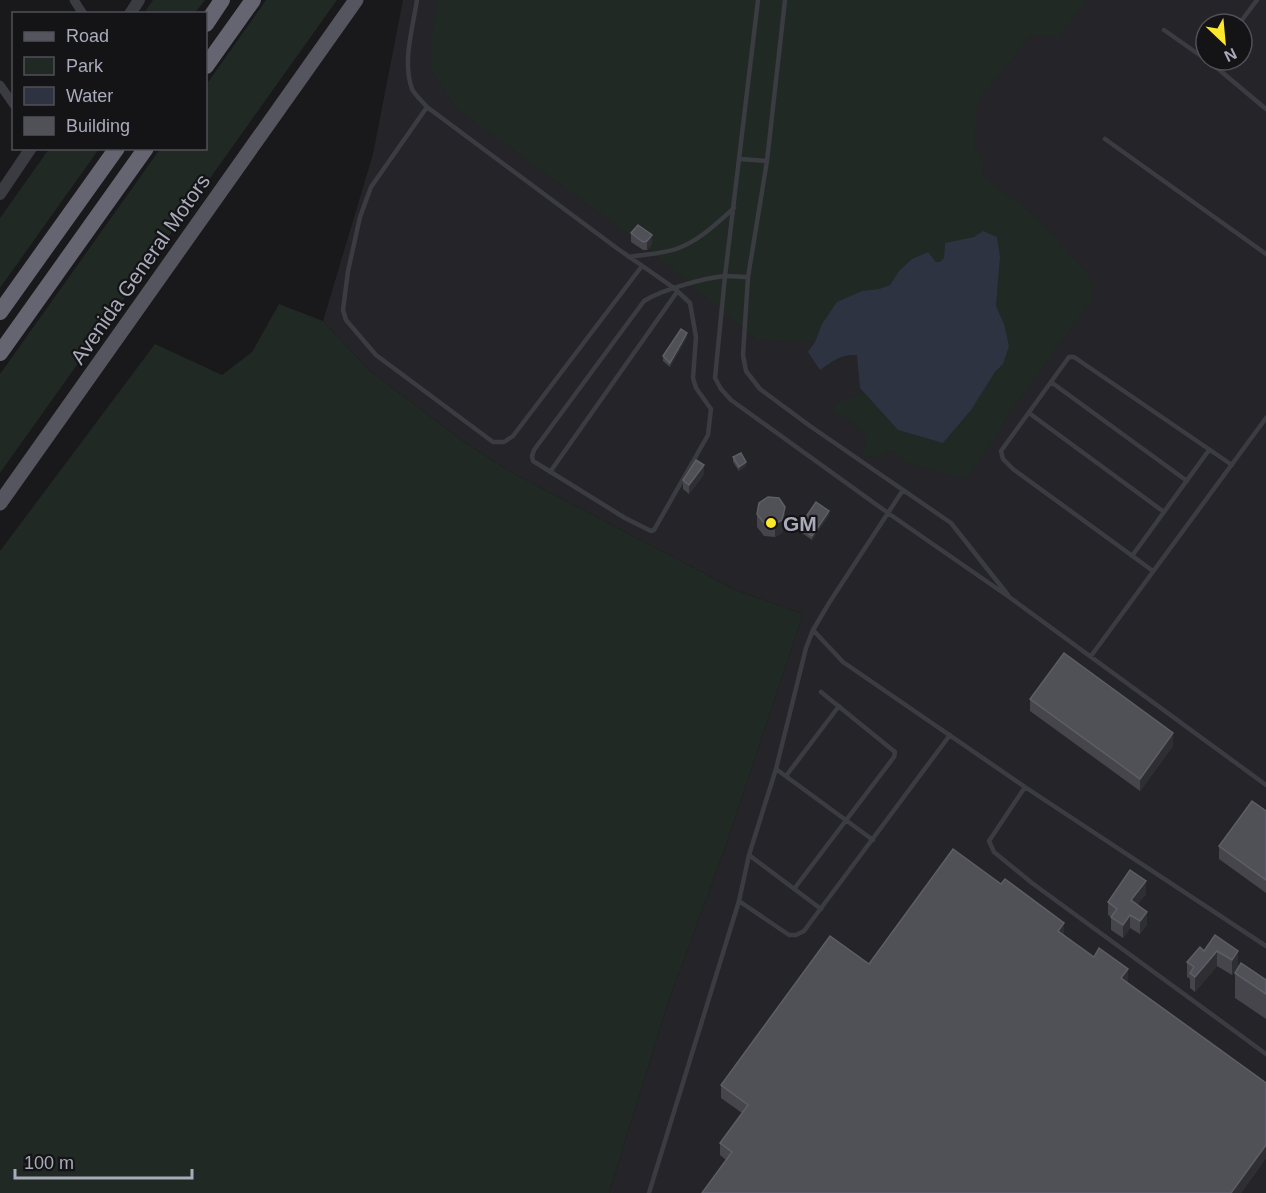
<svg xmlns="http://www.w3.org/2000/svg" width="1266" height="1193" viewBox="0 0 1266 1193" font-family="Helvetica,sans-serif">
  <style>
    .built { fill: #252428; fill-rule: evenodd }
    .green { fill: #202923 }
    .water { fill: #2d3340 }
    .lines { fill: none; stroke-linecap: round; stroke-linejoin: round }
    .service { stroke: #3b3b42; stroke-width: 4.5 }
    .minor { stroke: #3b3b42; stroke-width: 9 }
    .tertiary { stroke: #3b3b42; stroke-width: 12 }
    .primary { stroke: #55555f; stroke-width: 15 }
    .motorway { stroke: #646571; stroke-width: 16 }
    .wall { fill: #45454b }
    .shaded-wall { fill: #2f2e33 }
    .building { fill: #505057; stroke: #5e5e67; stroke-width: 1.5 }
    .poi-dot { fill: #ffe82c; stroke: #141316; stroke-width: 2 }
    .labels { text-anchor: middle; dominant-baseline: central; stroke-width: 4.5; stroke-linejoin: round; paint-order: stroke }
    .street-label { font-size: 21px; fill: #a9abbb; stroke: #141316 }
    .poi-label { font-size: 21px; font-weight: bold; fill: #a9abbb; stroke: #141316; text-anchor: start }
  </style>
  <rect width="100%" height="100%" fill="#19181b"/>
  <path class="built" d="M403,0h863v1193h-657l60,-193 56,-152 78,-234 -67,-24 -227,-119 -49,-32 -91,-69 -46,-49 50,-167zM1206,24h36v36h-36z"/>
  <path class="green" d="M153,0h52l-10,13h-51z
    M266,0h71l-337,473v-99l160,-225 46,-1v-63z
    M438,0h649l-28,36 -28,-1 -54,67 -2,45 11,20 -5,7 56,44 50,55 6,13 -1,14 -80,109 -24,39 -22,31 -59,-16 -16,-13 -12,8 -17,-2 5,-16 -16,-19 -19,-9 5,-9 27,-10 34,37 45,13 28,-33 24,-38 8,-8 1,-40 -8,-18 4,-49 -3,-20 -9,-3 -43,9 -1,15 -4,4h-4l-8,-10 -16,7 -13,12 -9,14 -11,4 -17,2 -40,33 -7,18 -59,-3 -110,-92 -190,-139 -24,-37 -1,-33z
    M49,149h50l-99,139v-70z
    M279,304l44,17 46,49 91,69 49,32 227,119 67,24 -78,234 -56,152 -60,193h-609v-642l155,-207 67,31 30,-23z"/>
  <path class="water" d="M983,231l14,6 3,20 -4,49 8,18 5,22 -6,18 -8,8 -24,38 -28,33 -45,-13 -38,-42 -3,-33c-17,-1 -24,6 -37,15l-12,-18 7,-10 7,-18 15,-22 25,-11 17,-2 11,-4 9,-14 13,-12 16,-7 8,10h4l4,-4 1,-15 29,-6z"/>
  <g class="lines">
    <path class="service" d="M417,0c-4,27 -15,62 -5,89 3,6 10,12 15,18l191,142 56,39 16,15 6,34 -3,41 3,10 15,21 -3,26 -54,95 -3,1 -26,-13 -92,-57 -1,-5 2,-6 110,-149c17,-11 60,-23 81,-25 7,0 16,1 23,1
      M758,0l-33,276 -10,102 6,11 10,11 157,113 124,86 254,186
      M785,0l-18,161 -19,116 -5,78 3,16 14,18 50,37 141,97 57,72
      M1239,24l18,-24
      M1164,30l47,33 55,46
      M427,107l-56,80 -11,30 -12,54 -5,39 3,10 30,35 117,87h11l9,-6 129,-170
      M1105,139l161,115
      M740,159l27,2
      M629,257c15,-3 33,-3 47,-8 23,-8 40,-25 58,-41
      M1051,382l136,99
      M1029,413l135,99
      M550,472l127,-180
      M1132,556l77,-106
      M1153,571l-140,-102 -10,-10 -2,-8 68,-94h5l158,108
      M813,630l30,32 182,125 241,159
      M1091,656l175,-238
      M776,769l97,71
      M786,776l53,-70
      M1025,787l-36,54 5,11 38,31 234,171
      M749,855l72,54
      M794,889l100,-132 1,-5 -74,-60
      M739,901l50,34h7l8,-4 146,-196
      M649,1193l90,-292 10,-46 27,-86 30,-121 7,-18 16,-27 74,-113"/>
    <path class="minor" d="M74,0l9,14
      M0,85l14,20"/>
    <path class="tertiary" d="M130,14l9,-14
      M0,194l31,-46"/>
    <path class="primary" d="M0,503l356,-503"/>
    <path class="motorway" d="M206,24l16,-24
      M206,66l47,-66
      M0,312l117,-164
      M0,353l146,-205"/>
  </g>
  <path class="wall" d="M631,233l21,11 -5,6h-4l-12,-8z
    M687,337l-17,30 -7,-6v-5z
    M733,457l13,9 -7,5 -6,-9z
    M704,474l-15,20 -6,-5v-9z
    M757,514l28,6 -3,13 -7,4 -11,-1 -7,-9z
    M829,515l-17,25 -13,-9v-4z
    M1030,699l143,47 -33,45 -110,-80z
    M1266,811v82l-47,-34v-13z
    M1146,894l-9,11 10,20 -7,9 -10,-6 -7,10 -12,-8v-13l-3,-2v-13z
    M1215,935l23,31 -6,9 -15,-9 -22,26 -5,-4v-9l-3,-2v-15l17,-11z
    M1064,936l202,147v75l-25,35 -515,-33 -6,-5v-12l22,-30 -21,-15v-13l148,-121z
    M1235,973l31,7v39l-31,-21z"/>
  <path class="shaded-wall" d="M652,235v9l-5,6v-9z
    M687,333v4l-17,30v-4z
    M746,462v4l-7,5v-4z
    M704,465v9l-15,20v-9z
    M785,507v13l-3,13 -7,4v-13z
    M829,511v4l-17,25v-4z
    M1173,733v13l-33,45v-12z
    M1146,881v13l-15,19v-13z
    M1147,912v13l-7,9v-13z
    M1130,915v13l-7,10v-13z
    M1064,923v13l-6,-5z
    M1217,951v15l-22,26v-15z
    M1238,951v15l-6,9v-15z
    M1128,969v13l-7,9v-13z
    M1266,1145v13l-25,35h-10z"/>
  <path class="building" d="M638,225l14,10 -5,6 -4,1 -12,-9z
    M681,329l6,4 -17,30 -7,-7z
    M741,453l5,9 -7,5 -6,-10z
    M696,460l8,5 -15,20 -6,-5z
    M768,497l11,1 6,9 -3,13 -7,4 -11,-1 -7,-9 2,-11z
    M816,502l13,9 -17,25 -13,-9z
    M1064,653l109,80 -33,46 -110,-80z
    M1252,801l14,10v69l-47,-34z
    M953,849l48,35 4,-5 59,44 -6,8 36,26 5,-9 29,21 -7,9 145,105v62l-35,48h-529l30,-41 -12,-9 28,-38 -27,-20 109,-149 39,28z
    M1130,870l16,11 -15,19 16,12 -7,9 -10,-6 -7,10 -12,-8 6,-8 -9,-7z
    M1215,935l23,16 -6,9 -15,-9 -22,26 -5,-4 4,-6 -7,-5 13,-15 4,4z
    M1241,963l25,17v14l-31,-21z"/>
  <circle class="poi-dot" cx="771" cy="523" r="6"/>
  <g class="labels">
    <g class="street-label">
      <text transform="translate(140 269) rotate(-55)">Avenida General Motors</text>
    </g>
    <g class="poi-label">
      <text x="783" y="523">GM</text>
    </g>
  </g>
  <rect x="12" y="12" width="195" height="138" fill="#141316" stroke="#505058" stroke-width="1.5"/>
  <rect x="24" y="32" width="30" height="9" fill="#55555f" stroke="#505058" stroke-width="1.5"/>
  <text x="66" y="42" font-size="18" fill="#a9abbb">Road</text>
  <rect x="24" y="57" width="30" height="18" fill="#202923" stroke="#505058" stroke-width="1.5"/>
  <text x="66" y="72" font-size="18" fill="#a9abbb">Park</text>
  <rect x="24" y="87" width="30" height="18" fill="#2d3340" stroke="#505058" stroke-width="1.5"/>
  <text x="66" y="102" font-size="18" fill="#a9abbb">Water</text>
  <rect x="24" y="117" width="30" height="18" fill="#505057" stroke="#505058" stroke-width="1.5"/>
  <text x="66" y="132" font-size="18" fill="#a9abbb">Building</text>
  <g transform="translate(1224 42) rotate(154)"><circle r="28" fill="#141316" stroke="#505058" stroke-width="1.5"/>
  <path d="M0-4.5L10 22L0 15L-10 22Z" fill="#ffe82c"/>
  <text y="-9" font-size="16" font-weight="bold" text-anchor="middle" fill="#a9abbb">N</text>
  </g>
  <path d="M15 1169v9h177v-9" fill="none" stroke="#a9abbb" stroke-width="3"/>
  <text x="24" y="1169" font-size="18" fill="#a9abbb" stroke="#141316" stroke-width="4.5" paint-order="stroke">100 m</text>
</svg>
